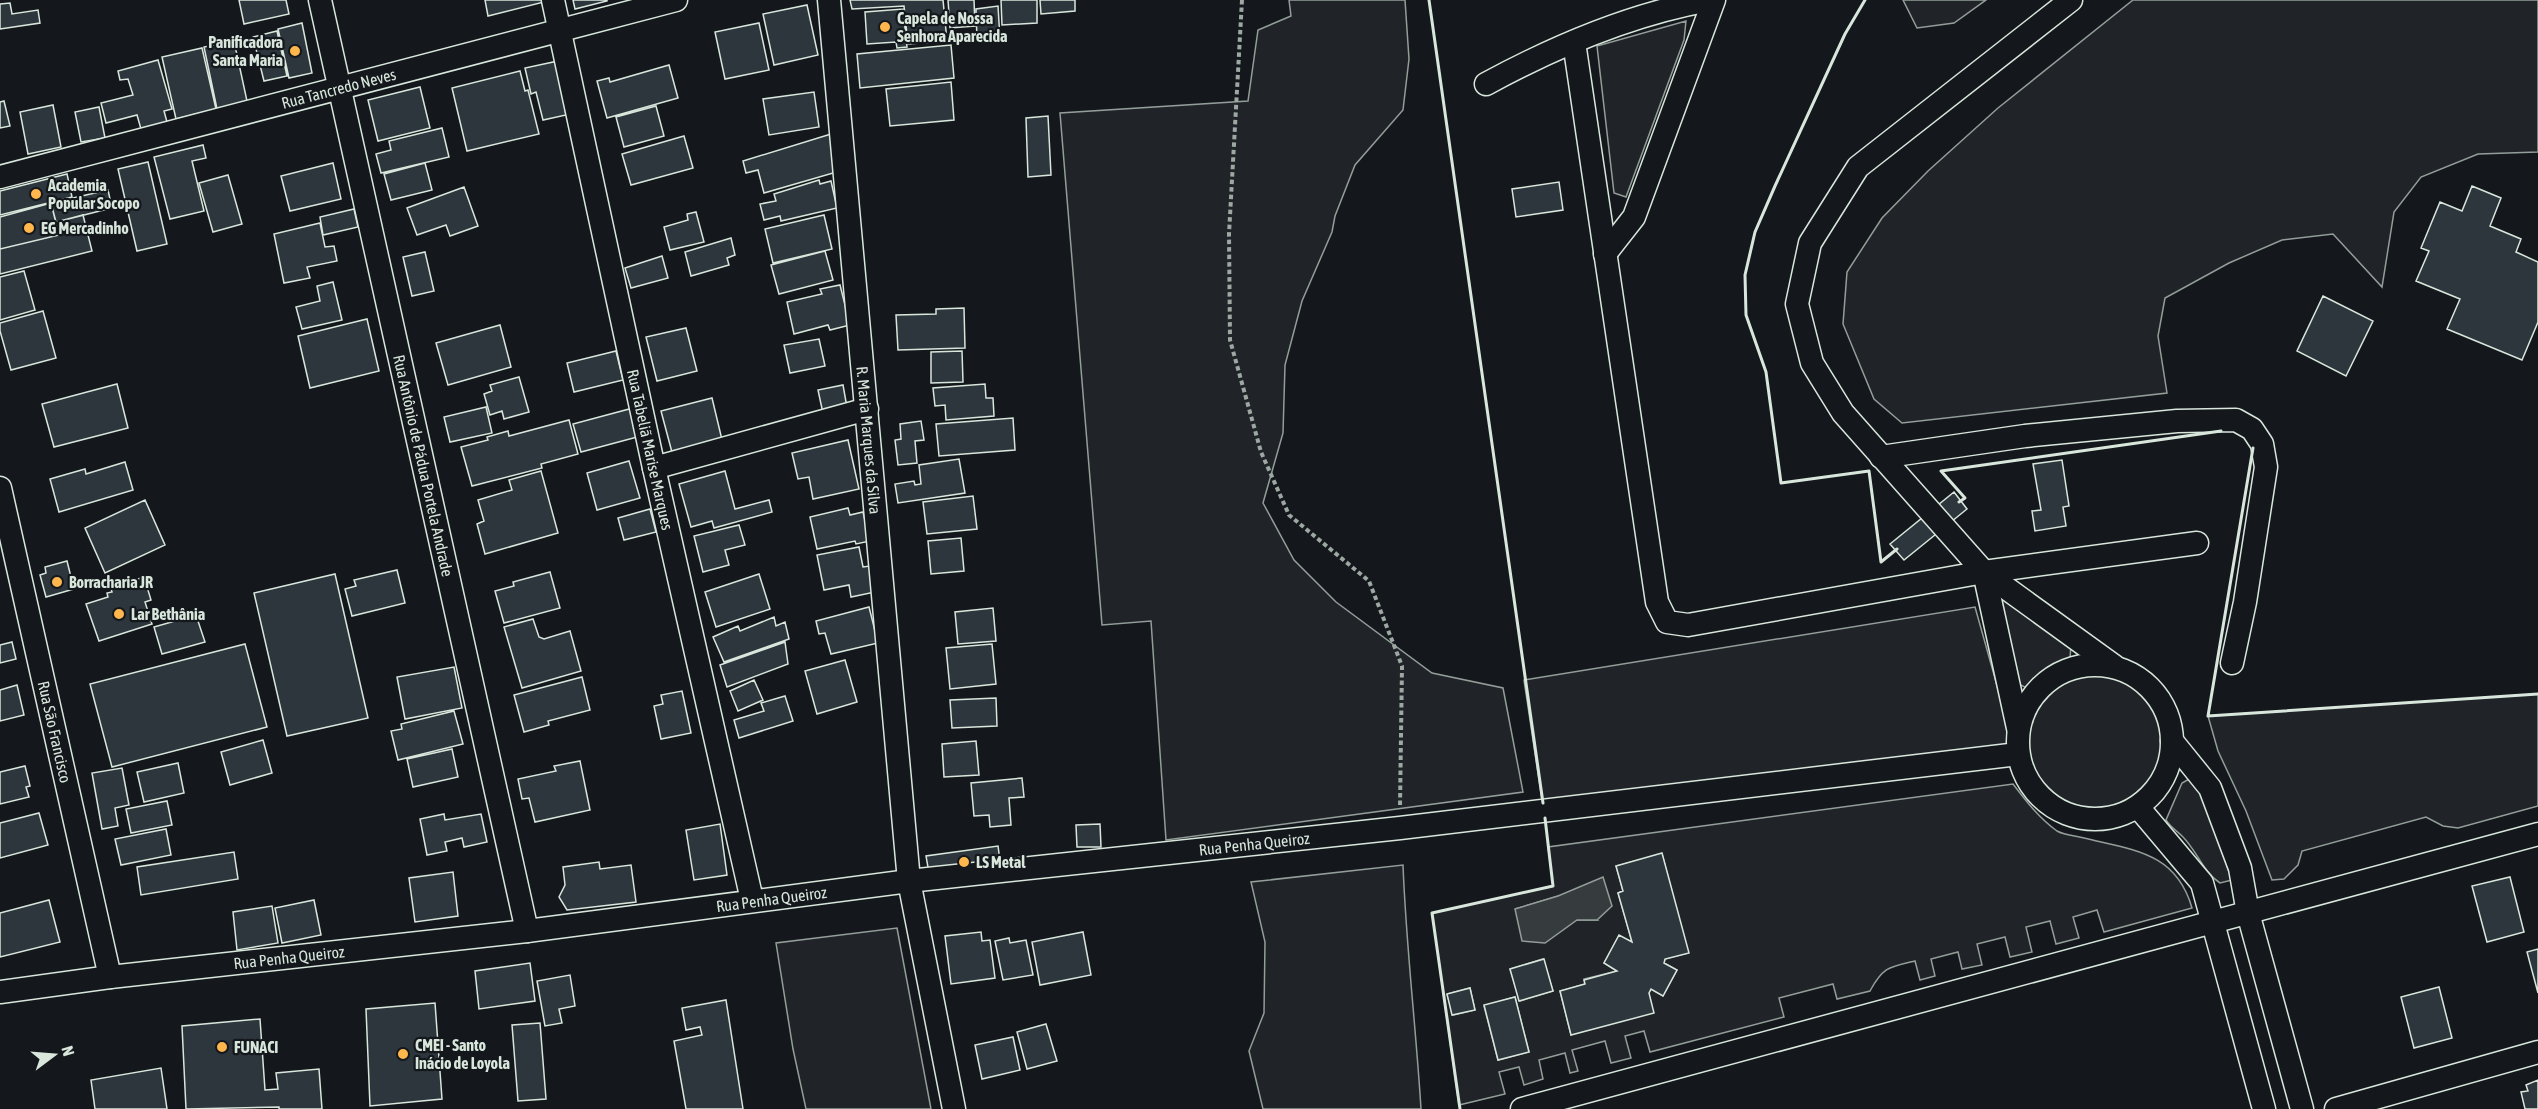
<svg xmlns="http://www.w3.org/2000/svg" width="2538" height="1109" viewBox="0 0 2538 1109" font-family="'Asap Condensed',sans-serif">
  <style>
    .green { fill: #202428; stroke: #939e99; stroke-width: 1.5; fill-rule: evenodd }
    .water { fill: #363b3e; stroke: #939e99; stroke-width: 1.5 }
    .building { fill: #2c363c; stroke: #d8e6dc; stroke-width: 1.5 }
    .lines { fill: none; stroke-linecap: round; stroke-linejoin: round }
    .street-casing { stroke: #d8e6dc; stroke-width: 25 }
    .path { stroke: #9da8a2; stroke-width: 4; stroke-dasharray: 4.5 3; stroke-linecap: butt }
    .street { stroke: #14181c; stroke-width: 22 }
    .wall { stroke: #d8e6dc; stroke-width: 3 }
    .poi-dot { fill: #ffb74d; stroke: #14181c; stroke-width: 2 }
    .labels { text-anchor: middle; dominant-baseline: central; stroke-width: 4.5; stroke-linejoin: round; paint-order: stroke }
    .poi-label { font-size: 16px; font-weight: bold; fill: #d8e6dc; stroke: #14181c; text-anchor: start }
    .street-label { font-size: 16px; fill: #d8e6dc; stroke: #14181c }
  </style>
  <rect width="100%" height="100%" fill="#14181c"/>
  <path class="green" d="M1289,0h116l4,59 -6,51 -48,55 -20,51 -3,16 -30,69 -17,64 -2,68 -20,70 31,57 42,42 96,71 71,15 20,104 -357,48 -15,-219 -49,4 -42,-512 188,-12 10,-71 33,-14z
    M1903,0h83l-32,23 -37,5z
    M2133,0h405v152l-60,2 -57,23 -27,35 -12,75 -49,-53 -51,6 -53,23 -64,35 -7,38 9,57 -265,30 -28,-24 -31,-75 4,-52 35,-54 46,-47 70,-63z
    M1686,21l-2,19 -58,157 -12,-4 -17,-147z
    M2005,594l66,51 -1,13 -41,31 -15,-7 -17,-86z
    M1975,607l39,139 -472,54 -18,-120z
    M2027 742a68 68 0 1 1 136 0a68 68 0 1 1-136 0Z
    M2538,694v112l-80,22 -15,-2 -17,-9 -124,34 -4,14 -14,14 -12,1 -26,-69 -28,-60 -10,-35z
    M2191,778l6,4 35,98 -12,3c-17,-11 -23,-32 -37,-46 -7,-7 -12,-9 -17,-17l16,-37z
    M2013,784c13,17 26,34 44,47 7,4 19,5 27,7 49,12 92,14 108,70l-88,24 -7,-22 -24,7 6,21 -23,6 -6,-23 -24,6 6,25 -22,5 -5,-20 -28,7 5,21 -20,4 -4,-17 -27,7 4,17 -15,4 -5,-19c-26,6 -32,6 -45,30l-33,8 -4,-15 -54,14 5,19 -134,35 -6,-21 -19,5 6,22 -20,5 -6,-22 -33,9 6,21 -8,2 -5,-20 -26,7 4,19 -19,6 -5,-18 -20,5 6,22 -46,11 -27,-192 121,-27 -5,-39zM1662,854l26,99 -23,6 -1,4 13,7 -14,26 -12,-7 -2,4 -78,42 -11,-44 25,-7 -1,-5 33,-8 -13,-8 15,-27 13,6 -14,-49 5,-2 -7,-25zM1558,896l39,24h-20l-62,-11zM1543,959l10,32 -33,10 -10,-32zM1470,988l5,22 -22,5 -6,-21zM1515,997l14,55 -31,8 -14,-54z
    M1403,865c3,81 13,162 18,244h-158l-14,-58 15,-38 1,-71 -14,-60z
    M897,928l34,181h-125l-13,-60 -17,-106z"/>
  <path class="water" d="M1603,877l9,29 -15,14h-20l-32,23 -23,-2 -7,-32 43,-13z"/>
  <path class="building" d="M239,0h47l3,14 -45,10z
    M485,0h59v2l-56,14z
    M573,0h34v1l-32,8z
    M850,0h93l4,41 -39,3 -4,-38 -52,3z
    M948,0h26l1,26 -25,2z
    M1001,0h36v23l-35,2z
    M1040,0h35v11l-34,3z
    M10,3l2,11 26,-4 2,13 -40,6v-25z
    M807,5l11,50 -44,10 -11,-51z
    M998,6l2,33 -23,2 -1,-32z
    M903,9l4,38 -10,1 -1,-6 -29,2 -2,-32z
    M302,23l10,50 -23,5 -11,-49z
    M759,23l10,47 -44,9 -10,-47z
    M277,31l10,45 -23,5 -11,-44z
    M234,41l13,60 -30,8 -13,-62z
    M951,45l3,33 -94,10 -3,-34z
    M202,48l14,61 -40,10 -14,-62z
    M158,60l14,49 -8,2 3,11 -26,7 -4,-14 -31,8 -5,-20 32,-8 -5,-16 -8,1 -2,-9z
    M558,61l8,54 -23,5 -7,-28 -5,2 -6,-26z
    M669,65l9,33 -71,20 -10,-37 12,-3 1,4z
    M520,71l5,20 3,-1 11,44 -72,17 -15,-63z
    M951,82l3,38 -64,6 -4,-37z
    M420,87l10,41 -52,13 -10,-41z
    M814,92l5,35 -50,8 -6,-36z
    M4,101l6,25 -10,2v-26z
    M53,105l8,42 -33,7 -8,-42z
    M656,106l8,30 -40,11 -8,-30z
    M99,107l6,31 -24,4 -6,-30z
    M1048,116l3,59 -23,2 -2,-59z
    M442,128l7,29 -68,16 -5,-19 15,-4 -2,-9z
    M831,134l9,37 -76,22 -6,-23 -12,3 -3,-12z
    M684,136l9,32 -62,17 -9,-31z
    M203,145l3,13 -14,3 12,50 -34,8 -16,-62z
    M148,162l19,82 -30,7 -19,-82z
    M333,163l8,36 -51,12 -9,-35z
    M425,163l7,27 -41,10 -7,-26z
    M67,174l5,23 -72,18v-24z
    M228,175l14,49 -29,8 -14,-49z
    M819,180l1,4 11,-3 6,27 -56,13 -1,-5 -16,4 -4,-16 16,-3 -2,-7z
    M1559,182l4,28 -47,7 -4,-28z
    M2472,186l29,12 -11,28 31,13 -5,13 22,10v60l-16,38 -75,-31 13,-30 -44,-18 13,-30 -8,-3 19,-46 22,9z
    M464,187l14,39 -28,10 -4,-11 -29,10 -10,-27z
    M108,190l4,18 -56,14 -5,-19z
    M51,203l8,32 -59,14v-32z
    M354,209l4,18 -35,8 -3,-18z
    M696,212l8,30 -34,8 -6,-23 24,-7 -1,-6z
    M83,215l9,36 -92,23v-25l59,-14 -3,-13z
    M824,215l8,34 -59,14 -8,-34z
    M320,223l5,24 9,-1 3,15 -30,6 3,11 -26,5 -10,-49z
    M731,238l4,17 -8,3 2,7 -38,11 -6,-24z
    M825,251l8,29 -54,14 -8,-29z
    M425,252l9,39 -22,5 -9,-39z
    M662,256l6,22 -37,10 -6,-20z
    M24,271l11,39 -35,10v-43z
    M333,282l9,38 -40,9 -6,-22 24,-6 -3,-15z
    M840,285l10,40 -20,5 -2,-5 -34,9 -7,-32 35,-8 -2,-5z
    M2323,296l50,25 -27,55 -49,-25z
    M964,308l1,40 -67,2 -2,-35 40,-1v-5z
    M43,311l13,47 -45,12 -11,-39v-8z
    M367,319l12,52 -69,17 -12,-52z
    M500,325l11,42 -63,18 -12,-42z
    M686,328l11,43 -40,10 -11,-44z
    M819,339l6,27 -35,7 -6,-28z
    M616,351l7,29 -49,12 -7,-29z
    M962,351l1,31 -32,1v-31z
    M519,377l10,35 -25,7 -2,-8 -12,4 -6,-21 8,-3 -2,-6z
    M117,384l11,44 -74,19 -12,-43z
    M985,384l1,14h7l1,18 -48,4 -1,-15 -10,1 -2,-18z
    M843,385l5,28 -24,5 -6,-28z
    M712,398l11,46 -50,12 -12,-45z
    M486,407l6,26 -42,9 -6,-25z
    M633,408l8,28 -60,16 -8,-28z
    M1013,418l2,32 -76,6 -3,-32z
    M569,420l9,34 -37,10 1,4 -70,18 -11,-39 27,-7 -1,-3 21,-6 1,5z
    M921,421l3,19 -9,1 2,22 -19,2 -3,-25 6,-1 -1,-15z
    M848,440l11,49 -46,10 -4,-22 -11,2 -6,-26z
    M959,459l6,34 -67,10 -3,-19 19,-3 1,4 6,-1 -2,-19z
    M2062,460l7,46 -6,1 3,19 -31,5 -3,-20 9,-1 -8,-46z
    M629,461l11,37 -43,12 -10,-37z
    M125,462l8,28 -74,22 -9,-33 35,-10 1,5z
    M541,471l17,62 -73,21 -8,-30 7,-3 -6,-21 34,-10 -3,-10z
    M725,471l10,38 34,-9 3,12 -58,16 -2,-7 -21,6 -12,-43z
    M1954,492l13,17 -63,51 -14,-16z
    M973,496l4,33 -50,5 -4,-32z
    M145,500l20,45 -60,28 -20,-45z
    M848,508l2,7 13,-3 7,29 -14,3 -1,-3 -38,8 -7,-32z
    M650,509l6,23 -32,8 -6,-22z
    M739,525l6,20 -20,5 4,15 -26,7 -9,-36z
    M961,538l3,33 -33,3 -3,-33z
    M859,547l4,20 7,-1 5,26 -24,5 -2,-12 -25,5 -7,-35z
    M67,561l7,28 -28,8 -6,-22 6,-2 -1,-6z
    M397,570l8,33 -53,13 -7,-27 11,-3 -2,-6z
    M550,572l10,36 -56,15 -9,-32 19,-5 -1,-4z
    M335,574l33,144 -81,18 -33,-143z
    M759,574l11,35 -54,18 -11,-35z
    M144,577l7,23 -6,2 7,22 -53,17 -13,-37 22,-7 -1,-4 5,-1 -1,-4z
    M869,607l9,36 -47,11 -6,-21 -6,1 -3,-13z
    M993,608l3,33 -38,3 -3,-32z
    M196,615l9,27 -43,12 -8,-27z
    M774,617l2,9 9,-4 4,17 -65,23 -11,-25 25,-11 2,5z
    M533,619l6,18 5,2 26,-8 11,40 -59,17 -18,-61z
    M12,642l4,17 -16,4v-18z
    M785,642l3,22 -61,23 -7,-22z
    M245,644l22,83 -155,40 -22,-83z
    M992,644l4,40 -46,5 -4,-41z
    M845,660l12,42 -40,12 -12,-43z
    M454,667l8,41 -57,11 -8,-42z
    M582,677l8,33 -42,11 1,4 -25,7 -10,-37z
    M754,680l9,20 -25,11 -8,-20z
    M17,685l7,30 -24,6v-31z
    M682,691l9,42 -30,6 -7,-33 9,-2 -2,-9z
    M785,696l8,25 -54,17 -5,-18 30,-9 -3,-8z
    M996,698l1,28 -45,2 -2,-28z
    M454,711l9,33 -65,16 -7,-29 11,-2 -1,-5z
    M263,740l9,33 -42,12 -9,-33z
    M976,741l3,34 -35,2 -2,-33z
    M452,749l6,28 -45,10 -6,-28z
    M580,761l10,49 -55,12 -6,-24 -7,1 -4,-20 38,-8 -2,-5z
    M178,763l6,30 -40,9 -7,-30z
    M25,766l5,20 -4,1 3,10 -29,7v-32z
    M122,768l7,37 -14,3 3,18 -16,3 -10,-56z
    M1022,778l2,19 -15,1 2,27 -21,2 -1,-12 -15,1 -3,-33z
    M167,801l5,24 -41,8 -5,-24z
    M39,813l9,32 -48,13v-35z
    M444,814l1,6 36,-6 6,28 -23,5 -2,-9 -17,4 2,9 -20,4 -7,-36z
    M720,824l7,51 -33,5 -8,-50z
    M1100,824l1,23h-24l-1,-22z
    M166,829l5,26 -50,10 -6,-26z
    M998,846l3,22 -71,11 -4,-23z
    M234,852l4,27 -97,16 -4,-28z
    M1662,853l27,100 -24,6 -1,4 13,7 -14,26 -12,-7 -2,4 5,20 -83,22 -11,-44 25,-7 -1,-4 33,-9 -13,-8 15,-28 13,7 -14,-49 5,-2 -7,-25z
    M599,862l1,7 31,-4 5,37 -69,8 -8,-13 6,-12 -2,-18z
    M453,872l5,44 -43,6 -6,-44z
    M2510,877l14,55 -37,10 -15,-56z
    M49,900l11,42 -60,15v-44z
    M314,900l7,35 -39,8 -7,-35z
    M272,906l6,37 -41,7 -4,-38z
    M981,932l1,9 8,-1 5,38 -44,6 -6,-48z
    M1083,932l8,43 -51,10 -8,-43z
    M1009,938l1,5 16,-3 7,35 -30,5 -8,-39z
    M2538,949v44l-11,-41z
    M1544,959l9,32 -34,10 -9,-32z
    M530,963l5,38 -56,8 -4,-38z
    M570,975l5,31 -16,3 3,14 -17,3 -8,-45z
    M2439,987l13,51 -38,10 -13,-51z
    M1470,988l5,22 -23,5 -5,-21z
    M1515,997l14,55 -31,8 -14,-55z
    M726,1000l17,109h-57l-12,-68 28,-6 -2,-8 -14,3 -4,-22z
    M435,1003l7,96 -72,7 -4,-97z
    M260,1019l5,71 13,-1 -2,-16 43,-4 3,40h-43v-2l-93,2 -4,-83z
    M540,1023l6,76 -28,2 -6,-76z
    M1046,1024l11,37 -30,8 -10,-37z
    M1013,1037l7,33 -38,9 -7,-34z
    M161,1068l6,41h-72l-4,-29z
    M2538,1080v29h-13l-4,-17 7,-1 -2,-6z"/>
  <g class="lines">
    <defs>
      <g id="street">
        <path id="s1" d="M320,0l207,931"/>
        <path id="s2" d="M553,0l101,468 98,432"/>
        <path id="s3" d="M829,0l80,881 45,228"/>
        <path d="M2071,0l-213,167 -48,76 -13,61 15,59 31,50 141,159 130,94"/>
        <path d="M1574,42l83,560 10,20 21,3 296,-53 213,-29"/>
        <path d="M1486,84c70,-38 145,-70 224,-84"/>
        <path id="s4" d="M0,177l676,-177"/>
        <path d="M1605,254l29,-37 80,-217"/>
        <path d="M1881,457l144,-21 152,-15 59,-1 16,9 10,15 4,23 -21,135 -13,61"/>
        <path d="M654,468l213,-59"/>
        <path id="s5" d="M0,488l110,489"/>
        <path d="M1984,572l34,156"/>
        <circle cx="2095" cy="742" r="77"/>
        <path d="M2172,741l38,47 30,80 8,45 54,196"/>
        <path d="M2138,807l64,76 62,226"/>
        <path id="s6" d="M0,992l110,-15 417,-46 382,-50 491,-53 618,-74"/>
        <path d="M1522,1109l1016,-275"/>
        <path d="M2336,1109l202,-57"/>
      </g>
    </defs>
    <use href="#street" class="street-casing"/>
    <path class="path" d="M1242,0l-13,234 1,106 31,112 28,63 80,66 33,85 -2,140"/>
    <use href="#street" class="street"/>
    <path class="wall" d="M1429,0l114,803
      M1865,0l-20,34 -70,152 -20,46 -10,43 1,40 20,57 15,111 88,-12 12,91 16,-13
      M2253,448l-45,268 330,-22
      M1959,502l6,-4 -24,-27 280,-40
      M1460,1109l-28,-196 121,-27 -8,-68"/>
  </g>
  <g class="poi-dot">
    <circle cx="885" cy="27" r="6"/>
    <circle cx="295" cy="51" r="6"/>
    <circle cx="36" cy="194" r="6"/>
    <circle cx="29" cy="228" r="6"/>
    <circle cx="57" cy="582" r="6"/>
    <circle cx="119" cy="614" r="6"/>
    <circle cx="964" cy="862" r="6"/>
    <circle cx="222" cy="1047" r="6"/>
    <circle cx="403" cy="1054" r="6"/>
  </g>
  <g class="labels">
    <g class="poi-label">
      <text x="897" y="18">Capela de Nossa<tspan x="897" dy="18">Senhora Aparecida</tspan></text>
      <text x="283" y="42" text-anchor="end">Panificadora<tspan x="283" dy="18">Santa Maria</tspan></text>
      <text x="48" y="185">Academia<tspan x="48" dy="18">Popular Socopo</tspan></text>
      <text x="41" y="228">EG Mercadinho</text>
      <text x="69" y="582">Borracharia JR</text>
      <text x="131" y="614">Lar Bethânia</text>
      <text x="976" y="862">LS Metal</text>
      <text x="415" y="1045">CMEI - Santo<tspan x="415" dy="18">Inácio de Loyola</tspan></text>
      <text x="234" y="1047">FUNACI</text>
    </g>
    <g class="street-label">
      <text stroke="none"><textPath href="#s4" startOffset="350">Rua Tancredo Neves</textPath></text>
      <text stroke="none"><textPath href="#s3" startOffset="442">R. Maria Marques da Silva</textPath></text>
      <text stroke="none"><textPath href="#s2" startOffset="460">Rua Tabeliã Marise Marques</textPath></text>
      <text stroke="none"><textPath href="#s1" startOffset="477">Rua Antônio de Pádua Portela Andrade</textPath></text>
      <text stroke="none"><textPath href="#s5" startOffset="250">Rua São Francisco</textPath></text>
      <text stroke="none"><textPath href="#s6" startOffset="1263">Rua Penha Queiroz</textPath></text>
      <text stroke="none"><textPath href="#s6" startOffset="777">Rua Penha Queiroz</textPath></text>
      <text stroke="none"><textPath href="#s6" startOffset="291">Rua Penha Queiroz</textPath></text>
    </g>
  </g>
  <g transform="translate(54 1055) rotate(74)" stroke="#14181c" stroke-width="4.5" paint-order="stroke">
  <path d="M0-4.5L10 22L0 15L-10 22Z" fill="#d8e6dc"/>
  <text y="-9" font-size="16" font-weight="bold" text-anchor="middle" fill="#d8e6dc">N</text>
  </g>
</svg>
